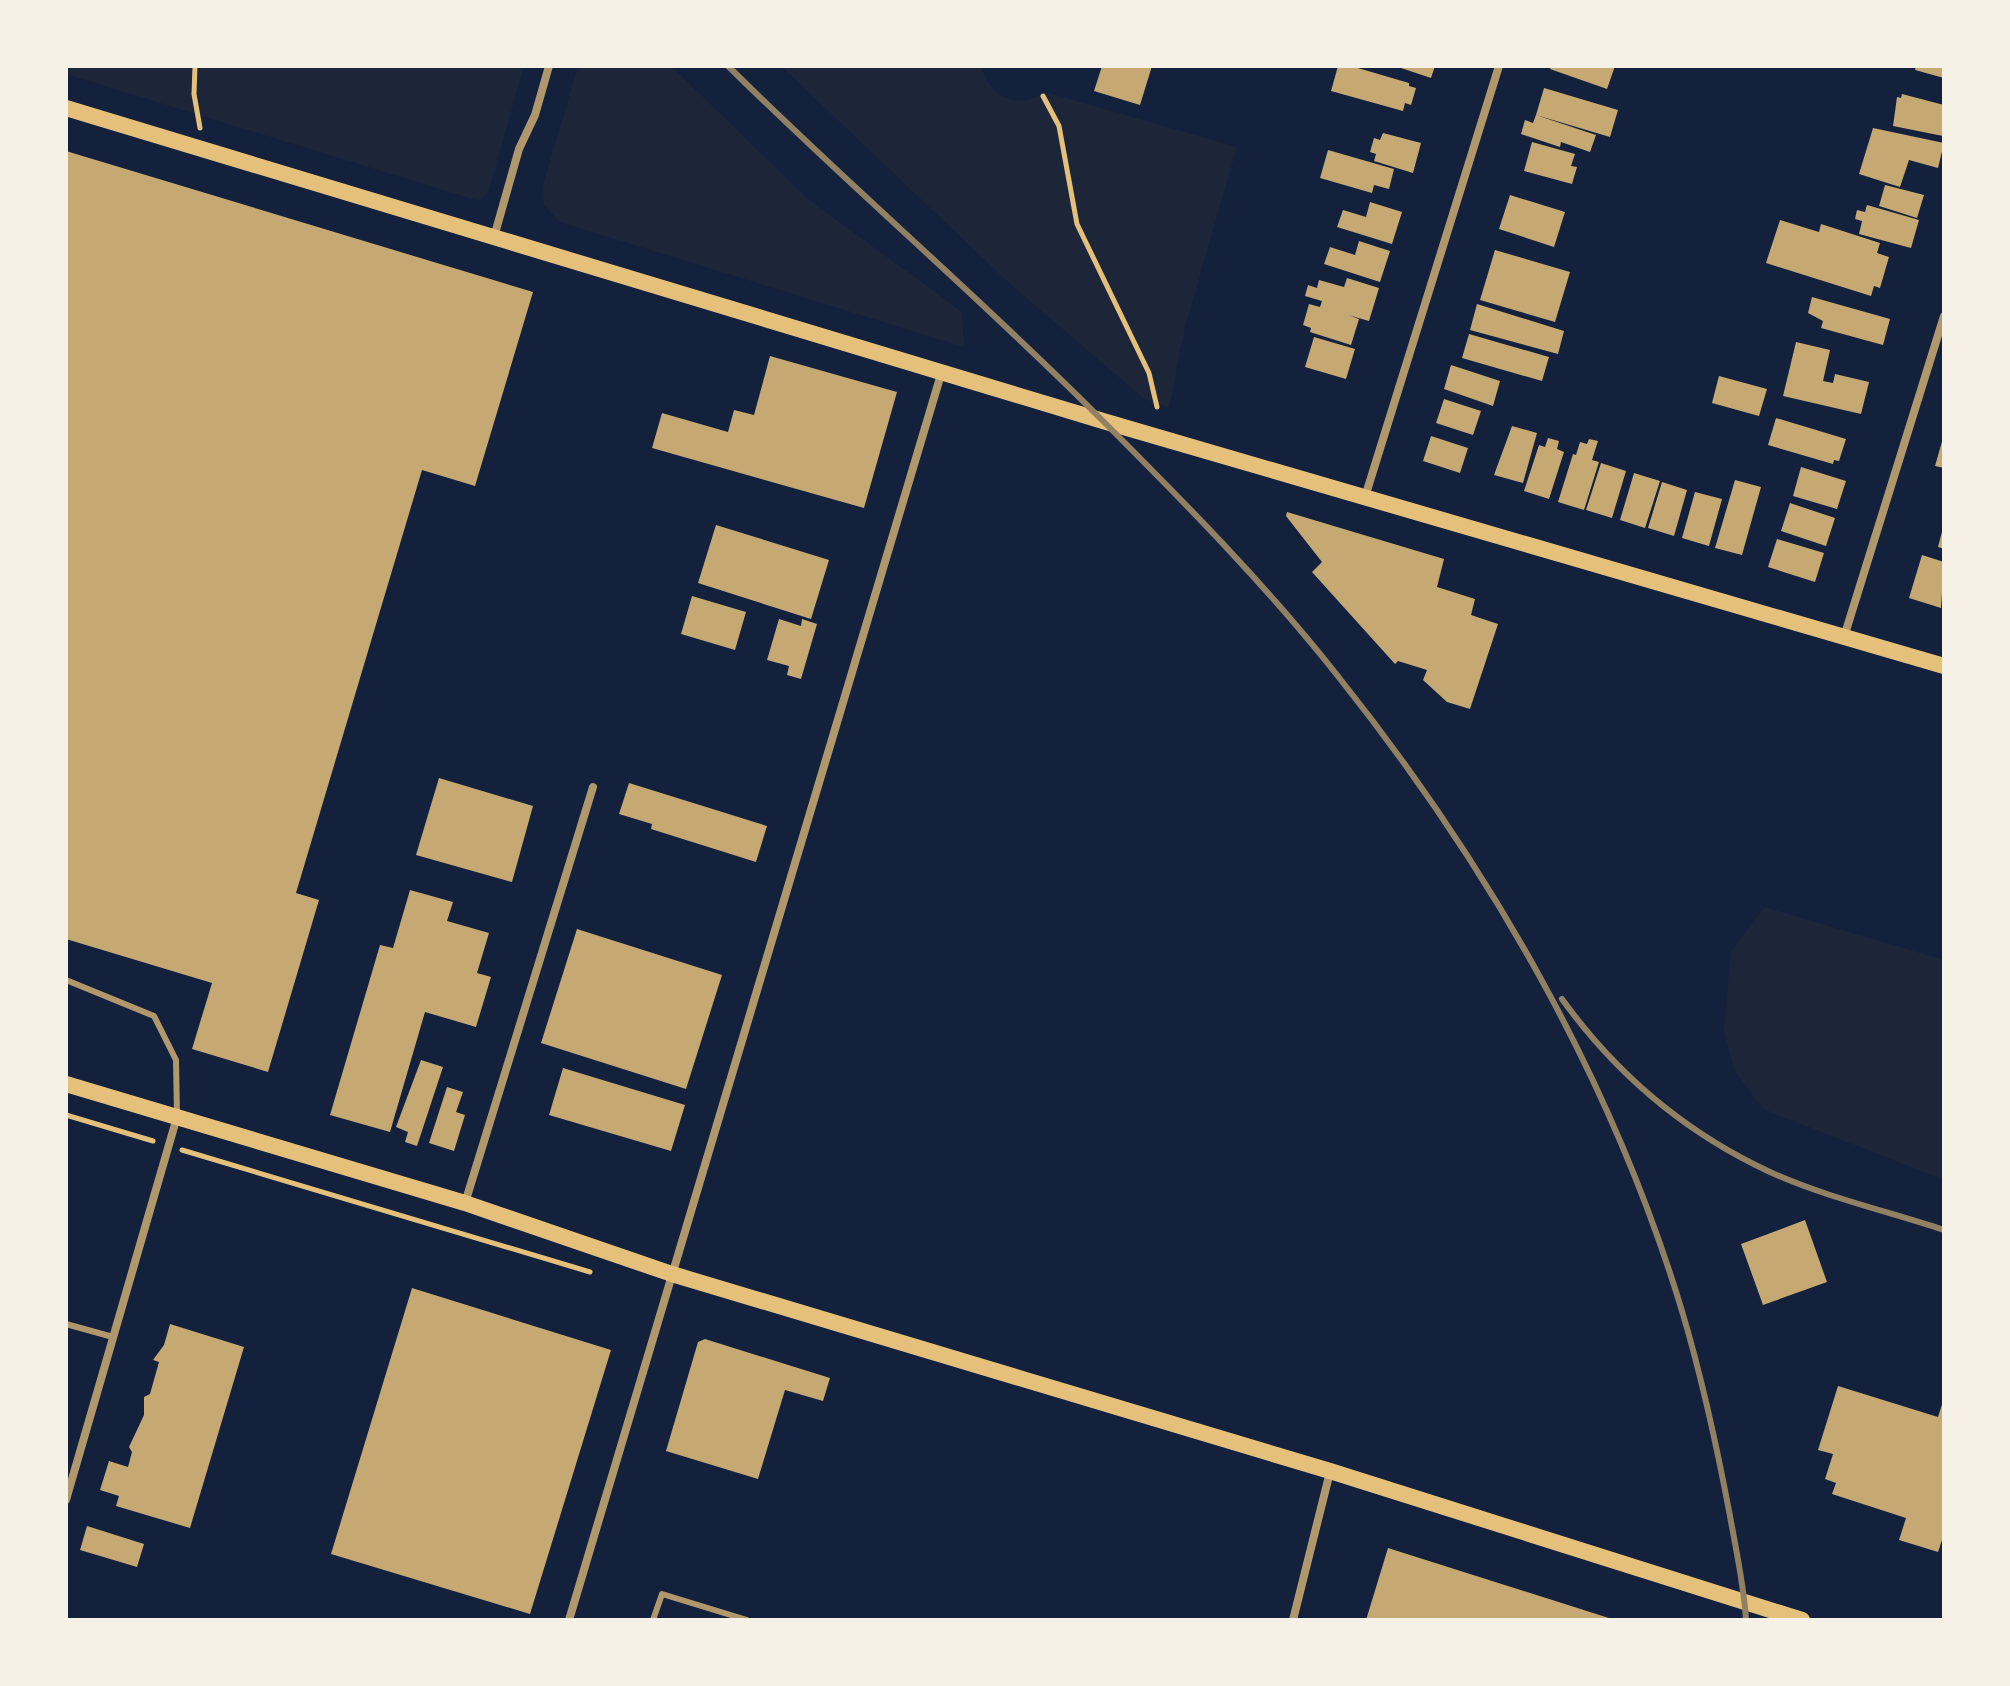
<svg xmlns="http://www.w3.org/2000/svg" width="2010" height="1686" viewBox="0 0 2010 1686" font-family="Georgia,serif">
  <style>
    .green { fill: #1d2539 }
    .building { fill: #c6a872 }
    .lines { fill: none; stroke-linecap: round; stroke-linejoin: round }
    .path { stroke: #e5c07b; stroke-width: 5 }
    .service { stroke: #b1986c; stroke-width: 6 }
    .minor { stroke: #b1986c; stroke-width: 8 }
    .secondary { stroke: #e5c07b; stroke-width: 16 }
    .rail { stroke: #918062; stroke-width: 6 }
  </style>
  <rect width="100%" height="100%" fill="#14213d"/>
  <path class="green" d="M66,66h458l-36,127 -9,8 -413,-127z
    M578,66h93l137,133 154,113 2,35 -404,-125 -16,-17 -1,-20z
    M781,66h201c6,32 37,44 64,26l191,55 -52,180 -16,81 -26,-10 -134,-115z
    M1764,907l180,53v220l-181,-71 -29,-39 -10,-40 7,-78z"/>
  <path class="building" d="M1102,66h50l-12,39 -46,-14z
    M1338,66h13l58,17v3l7,2 -5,17 -6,-2 -2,8 -72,-20z
    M1395,66h40l-4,12z
    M1551,66h64l-8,23 -57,-20z
    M1916,66h28v12l-29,-8z
    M1544,88l74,22 -8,27 -74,-22z
    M1902,94l42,11 -1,31 -50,-10 4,-29 4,1z
    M1536,115l60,20 -6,17 -29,-10 -1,5 -39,-13 4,-14 8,3z
    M1873,128l71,15 -6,25 -29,-8 -9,27 -41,-13z
    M1383,133l38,10 -8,30 -39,-12 2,-7 -6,-2 4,-14 6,2z
    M1532,142l43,12 -4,12 6,1 -5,17 -48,-13z
    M1328,150l66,19 -5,20 -15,-4 -2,8 -52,-15z
    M66,151l467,141 -58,194 -53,-16 -126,423 23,7 -51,172 -76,-23 20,-66 -146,-44z
    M1885,185l39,10 -7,23 -38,-12z
    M1510,195l55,17 -11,35 -55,-18z
    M1370,202l32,10 -10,32 -55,-17 6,-17 23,7z
    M1867,205l52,15 -8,28 -52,-14 3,-13 -7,-2 2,-9 8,2z
    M1780,220l39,12 2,-8 59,19 -3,10 12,4 -9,31 -6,-2 -3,10 -105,-33z
    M1359,241l31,10 -10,31 -56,-18 6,-17 25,8z
    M1495,250l75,22 -15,50 -75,-22z
    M1347,278l32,10 -10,33 -21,-6 11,4 -8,26 -41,-13 1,-4 -8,-3 6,-21 11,3 2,-6 -17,-5 3,-11 9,3 2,-8 25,7z
    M1812,297l78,22 -7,26 -62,-17 2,-7 -15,-8z
    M1477,304l87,27 -6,23 -88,-24z
    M1469,334l80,23 -7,24 -80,-23z
    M1314,337l41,12 -9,30 -41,-12z
    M1796,342l34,8 -7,31 10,2 2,-9 34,8 -8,32 -78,-18z
    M770,356l127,36 -33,116 -212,-60 10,-35 66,19 6,-22 20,5z
    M1451,365l49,16 -7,25 -49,-17z
    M1719,376l48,13 -8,27 -47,-13z
    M1444,399l37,12 -8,24 -37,-12z
    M1776,418l70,21 -7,22 -5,-1 -1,4 -65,-19z
    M1512,426l25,7 -14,50 -29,-8z
    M1431,436l37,12 -8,25 -37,-12z
    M1548,438l11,3 -2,8 7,3 -15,47 -25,-8 15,-46 6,2z
    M1943,438h1v30l-9,-2z
    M1589,439l9,2 -6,19 7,2 -15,48 -26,-8 15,-48 3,1 4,-13 7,2z
    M1601,463l25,8 -14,47 -26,-8z
    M1801,467l45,14 -9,28 -44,-13z
    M1634,473l26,8 -15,47 -25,-8z
    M1735,480l26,7 -19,68 -27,-7z
    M1662,482l25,8 -13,46 -26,-8z
    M1695,492l27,7 -13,47 -27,-8z
    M1790,503l45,15 -9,28 -45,-15z
    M1287,512l157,47 -7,28 38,12 -4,16 27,9 -28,85 -23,-7 -24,-22 4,-10 -29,-9 -3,3 -83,-92 10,-10 -36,-46z
    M716,525l113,35 -18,59 -113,-36z
    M1943,528h1v21l-6,-2z
    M1777,539l47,14 -9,29 -47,-15z
    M1922,555l22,7 -3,46 -32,-10z
    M692,596l54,16 -11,38 -54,-16z
    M779,619l22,7 1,-7 15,5 -16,55 -14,-4 2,-9 -22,-6z
    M439,778l94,28 -21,76 -96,-27z
    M629,783l138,43 -11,36 -105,-33 1,-5 -33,-10z
    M410,890l43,12 -6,19 42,12 -12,40 14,4 -15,50 -51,-15 -35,120 -60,-17 50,-170 13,3z
    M577,929l145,46 -36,114 -145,-46z
    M421,1060l22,7 -26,79 -12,-4 3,-10 -12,-5z
    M563,1068l122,37 -14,46 -122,-36z
    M447,1087l16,5 -7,20 9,3 -11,36 -25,-8z
    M1805,1220l22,62 -64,23 -22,-61z
    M412,1288l199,62 -81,264 -199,-60z
    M170,1324l74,23 -54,181 -74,-22 3,-10 -19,-6 9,-29 19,6 4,-15 -3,-5 15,-32v-18l6,-3 9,-32 -6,-2 11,-15z
    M705,1339l125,39 -7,23 -38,-11 -27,89 -92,-28 32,-109z
    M1838,1386l100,31 6,-19v136l-6,18 -39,-12 7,-22 -74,-24 4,-11 -11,-4 8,-25 -15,-4z
    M87,1526l57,18 -7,23 -57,-17z
    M1388,1548l224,71v1h-246z"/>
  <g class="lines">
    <path class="path" d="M195,66l-1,28 6,34
      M1043,96l16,30 18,98 72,149 8,34
      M66,1115l87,26
      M182,1150l408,122"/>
    <path class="service" d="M66,980l88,36 22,44 1,56
      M66,1324l47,13
      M653,1620l9,-26 85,26"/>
    <path class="minor" d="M494,237l25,-88 16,-34 14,-49
      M1365,497l134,-431
      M1844,637l100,-321
      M465,1203l128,-416
      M66,1500l111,-383
      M569,1620l373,-1249
      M1293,1620l37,-148"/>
    <path class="secondary" d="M66,108l1037,313 841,245
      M66,1084l399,119 207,71 658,197 472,149"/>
    <path class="rail" d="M728,66c122,121 254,233 375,355 81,81 163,164 234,254 151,189 275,404 345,636 20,67 35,136 48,205 6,34 14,69 16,104
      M1562,999c54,75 124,134 208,173 55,25 117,39 174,58"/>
  </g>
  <rect width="2010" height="1686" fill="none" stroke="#f6f1e7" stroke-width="136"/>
</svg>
